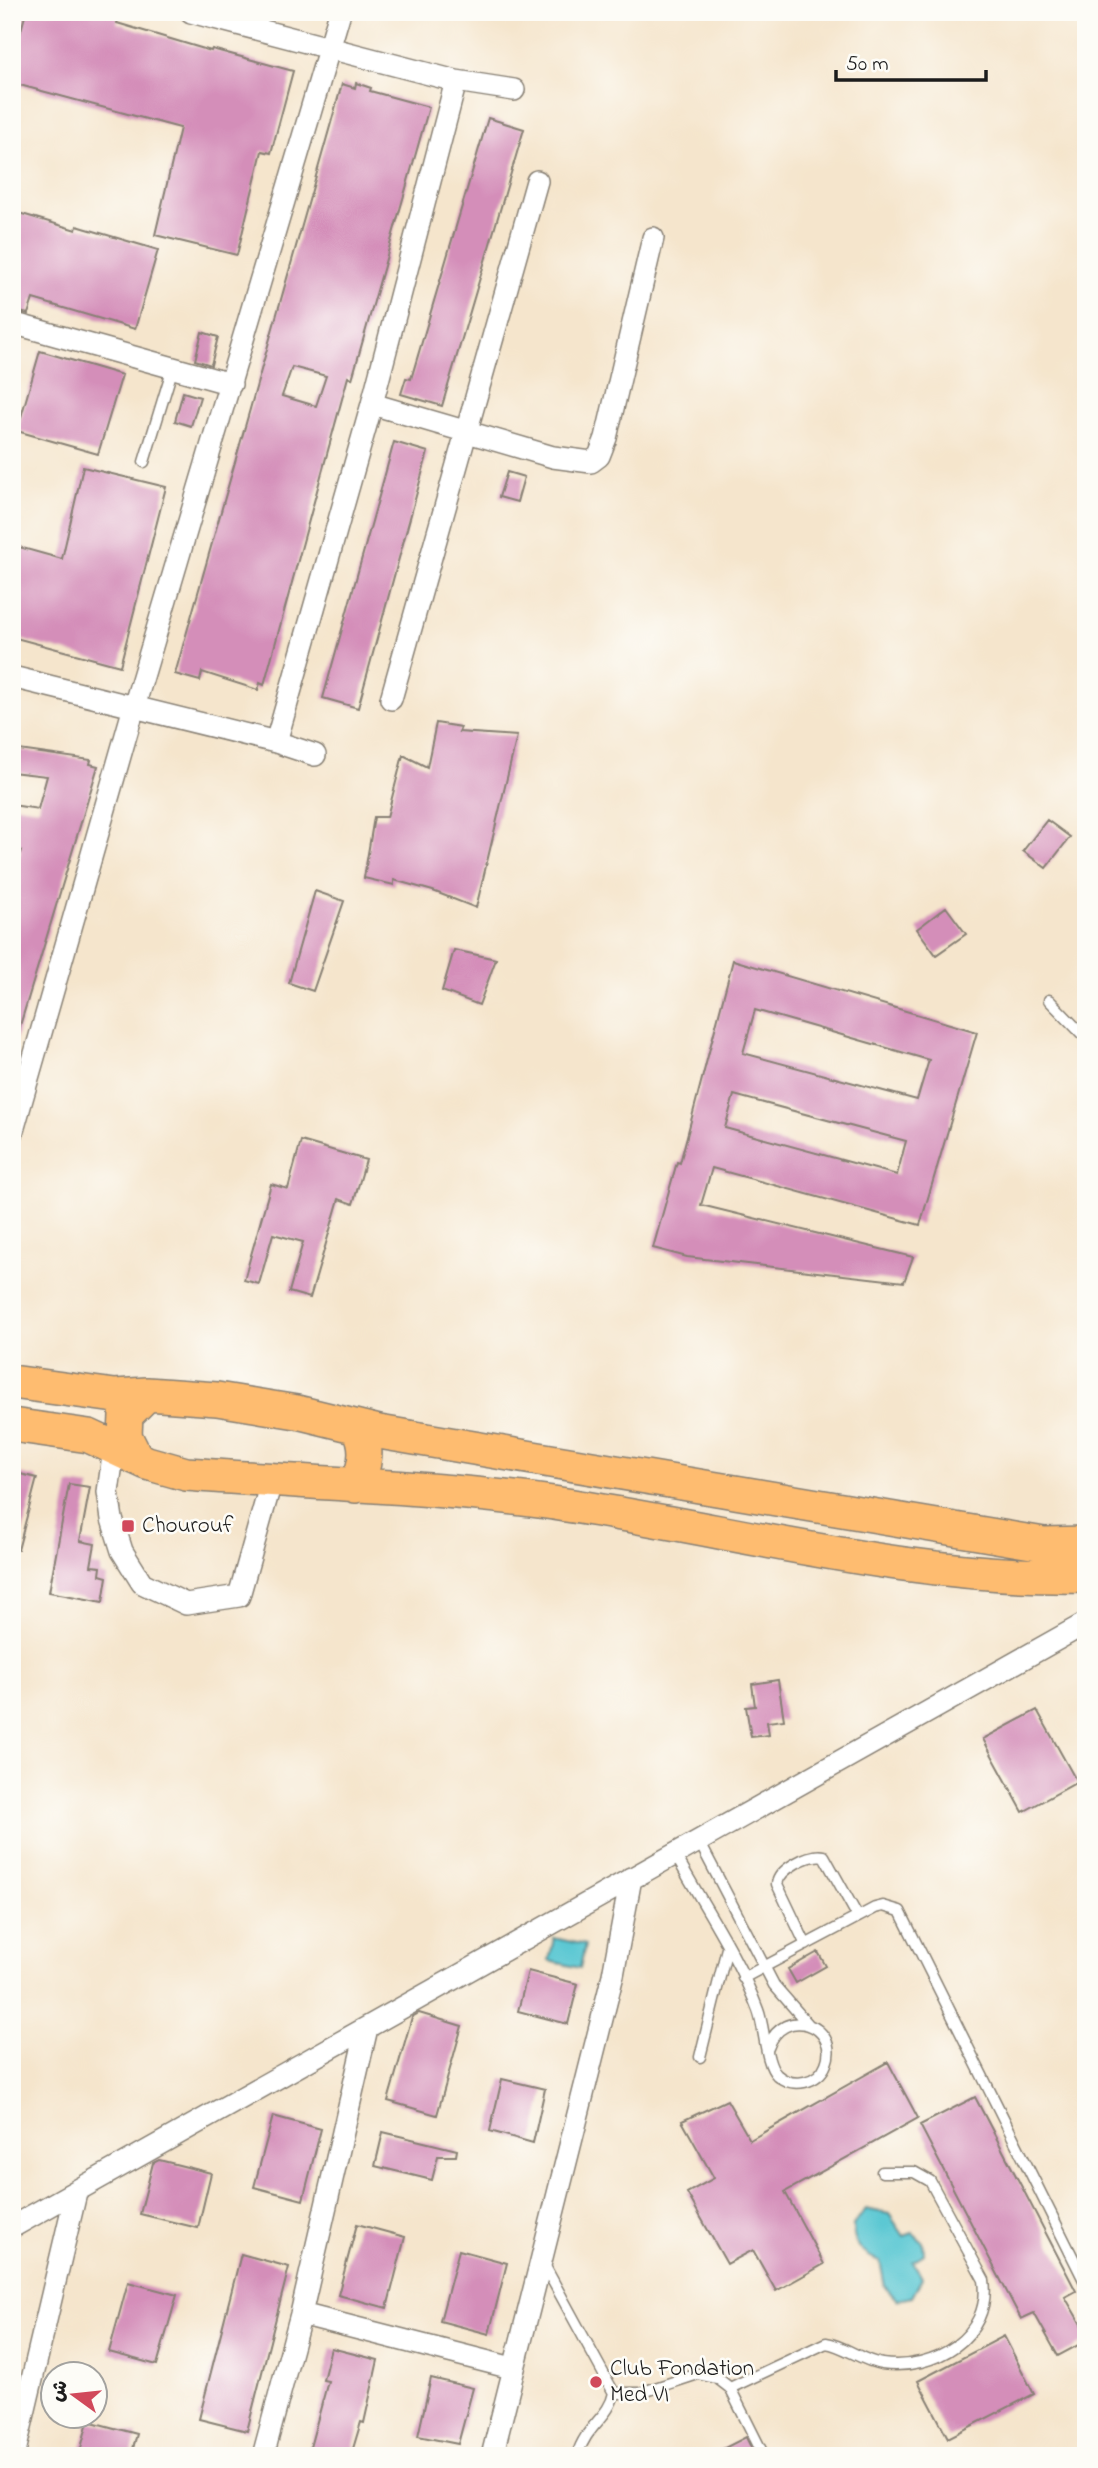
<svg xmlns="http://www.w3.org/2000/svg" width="1098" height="2468" viewBox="0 0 1098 2468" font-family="'Indie Flower','Playpen Sans Arabic',sans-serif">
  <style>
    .water { fill: #5cc8d3; stroke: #3c7278; stroke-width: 2 }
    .building { fill: #d48eb9; fill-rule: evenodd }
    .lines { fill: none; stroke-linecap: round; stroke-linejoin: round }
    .service-casing { stroke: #888074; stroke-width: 13 }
    .minor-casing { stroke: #888074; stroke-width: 24 }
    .primary-casing { stroke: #888074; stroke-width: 36 }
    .service { stroke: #fff; stroke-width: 10 }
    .minor { stroke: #fff; stroke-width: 21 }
    .primary { stroke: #febc70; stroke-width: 33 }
    .poi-dot { fill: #d1495b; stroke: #fdfcf7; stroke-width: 2.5 }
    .labels { text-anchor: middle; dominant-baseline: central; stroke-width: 5; stroke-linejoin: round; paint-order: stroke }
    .poi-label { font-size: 23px; fill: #1c1c1c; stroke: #fdfcf7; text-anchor: start }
  </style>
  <rect width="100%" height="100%" fill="#fdfcf7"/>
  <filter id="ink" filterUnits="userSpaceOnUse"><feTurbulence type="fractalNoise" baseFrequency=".0143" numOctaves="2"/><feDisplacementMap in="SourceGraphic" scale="14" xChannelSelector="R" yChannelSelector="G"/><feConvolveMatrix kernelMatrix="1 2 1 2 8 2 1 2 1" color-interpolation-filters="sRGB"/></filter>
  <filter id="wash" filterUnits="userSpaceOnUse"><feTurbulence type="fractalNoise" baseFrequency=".00686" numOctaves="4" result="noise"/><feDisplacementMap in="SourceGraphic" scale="28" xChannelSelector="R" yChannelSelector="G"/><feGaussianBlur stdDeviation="1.57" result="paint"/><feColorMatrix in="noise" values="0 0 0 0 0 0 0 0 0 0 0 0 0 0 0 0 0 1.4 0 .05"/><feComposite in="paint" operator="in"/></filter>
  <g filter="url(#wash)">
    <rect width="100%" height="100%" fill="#f5e5cc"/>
    <path class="water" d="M554,1938l31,7 -5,23 -31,-7z
      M866,2209l23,5 15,22 9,-3 10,9 1,12 -11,7 9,17 -10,19 -15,3 -12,-13 -5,-26c-18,-6 -27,-17 -27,-36z"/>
    <g id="blocks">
      <path class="building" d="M26,12h75l18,5 -2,6 94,28 1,-2 81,22 -22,82 -9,-2 -25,104 -82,-20 25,-107 -168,-45v-19z
        M356,83l15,5 -1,3 59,16 -77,272 -4,-2 -84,308 -4,-2 -2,7 -56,-18 -2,9 -25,-7 167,-590 13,4zM292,367l34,9 -10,30 -34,-10z
        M488,118l36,11 -82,277 -41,-12 5,-16 5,1z
        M12,211l64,19 1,-4 81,24 -23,79 -102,-30 -5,15 -16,-4z
        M202,332l16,5 -7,28 -16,-5z
        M40,351l82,24 -24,79 -81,-23z
        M183,392l17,5 -9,29 -16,-5z
        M394,442l34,10 -70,256 -35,-10z
        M83,467l83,20 -46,179 -108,-29v-92l50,14z
        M507,472l17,5 -7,25 -18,-5z
        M436,723l25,4 -2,5 58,4 -41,172 -43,-17 -39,-11v5l-30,-7 10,-61h13l16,-62 24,12z
        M12,749l79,11 -1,4 8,2 -82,273 -4,-1v-160l9,-28 -9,-1v-44l26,4 9,-33 -35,-4z
        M1047,820l23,17 -24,31 -23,-17z
        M315,891l29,10 -31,90 -24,-8z
        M946,907l20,27 -30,21 -19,-26z
        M454,950l42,9 -17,46 -37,-14z
        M733,960l244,72 -57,193 -208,-57 -11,37 212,52 -9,25 -217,-25 -34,-9 24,-86 3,1zM755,1010l174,50 -12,40 -174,-47zM734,1095l172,46 -9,34 -172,-47z
        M301,1141l65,19 -13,44 -14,-5 -29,99 -21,-6 14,-50 -30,-8 -14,50 -15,-4 27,-96 17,5z
        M12,1472l25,6 -19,72h-6z
        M69,1484l21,3 -10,54 15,3 -4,22 10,1 -1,8 7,2 -4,25 -54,-10z
        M778,1680l6,40 -17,2 2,13 -18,2 -5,-30 9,-1 -3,-22z
        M1037,1710l40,72 -54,30 -40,-73z
        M818,1952l8,14 -30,17 -8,-14z
        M528,1971l50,13 -10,40 -50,-13z
        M419,2013l43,13 -25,89 -49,-14 24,-84z
        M888,2062l30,56 -133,74 39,72 -48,27 -23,-41 -26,14 -40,-71 27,-15 -32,-57 45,-21 23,40z
        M502,2079l43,10 -12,54 -43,-12z
        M975,2097l101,194 -11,6 21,36v8l-28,15 -24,-43 -13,6 -101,-194z
        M273,2116l48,13 -18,71 -49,-13z
        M383,2132l74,18 -1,6h-18l-6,24 -57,-14z
        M159,2160l52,13 -13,55 -58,-14 13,-51z
        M357,2224l48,13 -18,71 -49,-13z
        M459,2250l48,13 -18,71 -49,-13z
        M241,2254l48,13 -42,164 -48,-12z
        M128,2282l49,13 -20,70 -48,-13z
        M1004,2336l30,58 -86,44 -30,-57z
        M331,2348l47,12 -14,63 -3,-1 -9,30 -4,4h-35l1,-4 -5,-1 19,-70 -5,-1z
        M431,2378l42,10 -15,56 -40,-8z
        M88,2421l49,13 -6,22h-52z
        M746,2437l9,19h-46z"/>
    </g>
  </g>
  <g filter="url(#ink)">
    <use href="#blocks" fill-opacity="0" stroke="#888074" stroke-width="2"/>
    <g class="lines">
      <defs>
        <path id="service" d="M144,462l29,-95
          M1049,1000l37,38
          M699,1841l75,144 34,39
          M675,1854c28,51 63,102 83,156 7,18 7,54 19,65 16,14 42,8 49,-11 15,-38 -43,-61 -58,-16
          M806,1945l-29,-61c2,-15 32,-31 47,-28l34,61
          M743,1978l132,-70 8,-2 17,5 186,373
          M700,2057l27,-109
          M542,2261l72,132c-5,25 -28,32 -37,63
          M730,2388l96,-45c20,3 35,18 56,21 52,7 110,-27 102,-84l-54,-99 -16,-9h-32
          M614,2393h26l58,-19 19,4 13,10 34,68"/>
        <path id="minor" d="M191,12l265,69 58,9
          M12,323l219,61
          M372,404l181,53 38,5 8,-6 7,-18 47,-200
          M12,677l264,65 39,13
          M391,699l146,-518
          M276,742l96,-338 84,-323
          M12,1134l122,-427 206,-695
          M114,1449l-6,43 4,27 10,32 20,32 44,21 53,-8 33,-117
          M12,2227l1074,-604
          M301,2314l211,54
          M14,2456l62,-263
          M263,2456l38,-142 66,-286
          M492,2456l121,-481 18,-97"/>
        <path id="primary" d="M12,1382l103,14 32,-2 70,5 80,13 82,20 665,112 42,-1
          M12,1425l77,11 58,27 39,11c120,9 241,12 360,28 179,25 358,78 540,74
          M136,1458l-11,-22 1,-21 21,-21
          M355,1486c11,-19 14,-40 3,-59"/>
      </defs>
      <use href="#service" class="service-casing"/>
      <use href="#minor" class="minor-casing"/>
      <use href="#primary" class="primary-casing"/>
      <use href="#service" class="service"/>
      <use href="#minor" class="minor"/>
      <use href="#primary" class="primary"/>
    </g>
  </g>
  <g class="poi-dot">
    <rect x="121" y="1519" width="14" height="14" rx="3.5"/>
    <circle cx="596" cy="2382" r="7"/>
  </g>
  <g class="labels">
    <g class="poi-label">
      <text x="142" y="1526">Chourouf</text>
      <text x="610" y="2369">Club Fondation<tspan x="610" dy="26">Med VI</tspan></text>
    </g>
  </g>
  <rect width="1098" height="2468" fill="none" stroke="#fdfcf7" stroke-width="42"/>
  <g transform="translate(74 2395) rotate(285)"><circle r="33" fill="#fdfcf7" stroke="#a3a29f" stroke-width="2"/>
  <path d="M0-5L12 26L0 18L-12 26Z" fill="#d1495b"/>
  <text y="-10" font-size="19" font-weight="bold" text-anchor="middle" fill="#1c1c1c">ش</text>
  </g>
  <path d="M836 70v10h150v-10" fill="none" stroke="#1c1c1c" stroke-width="3.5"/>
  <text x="846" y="70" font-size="21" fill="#1c1c1c" stroke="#fdfcf7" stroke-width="5" paint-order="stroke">50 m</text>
</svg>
